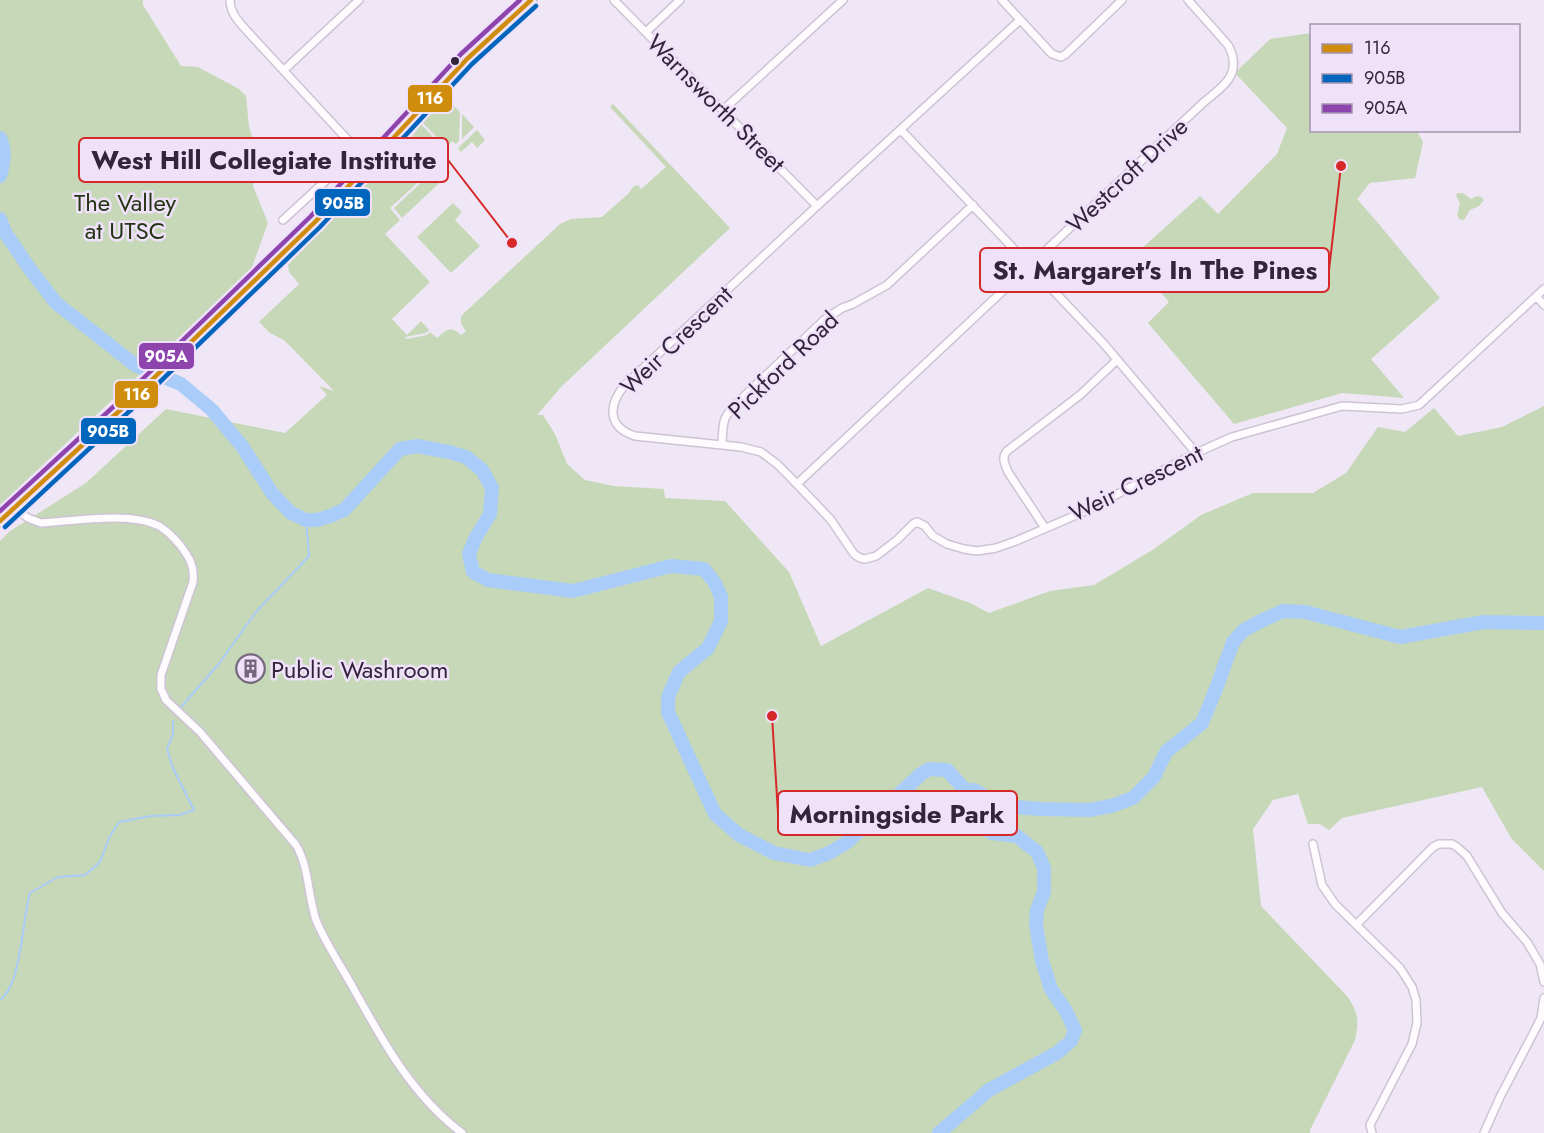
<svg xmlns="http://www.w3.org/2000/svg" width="1544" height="1133" viewBox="0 0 1544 1133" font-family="Jost,sans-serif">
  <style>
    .green { fill: #c6d8b7 }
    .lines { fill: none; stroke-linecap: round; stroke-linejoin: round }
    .stream { stroke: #aaccf9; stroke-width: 2 }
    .river { stroke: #aaccf9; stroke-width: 14 }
    .minor-casing { stroke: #cec3d5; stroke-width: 10 }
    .secondary-casing { stroke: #cec3d5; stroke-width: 14 }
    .minor { stroke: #fdfbfe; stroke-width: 7 }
    .secondary { stroke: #fdfbfe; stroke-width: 10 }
    .bus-1-casing { stroke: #f0e1fb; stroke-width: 9 }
    .bus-2-casing { stroke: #f0e1fb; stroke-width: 9 }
    .bus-3-casing { stroke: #f0e1fb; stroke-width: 9 }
    .bus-1 { stroke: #d08c0c; stroke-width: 4.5 }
    .bus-2 { stroke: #0065bd; stroke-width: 4.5 }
    .bus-3 { stroke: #8e44ad; stroke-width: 4.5 }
    .bus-dot { fill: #33243c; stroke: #f0e1fb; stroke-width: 2 }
    .labels { text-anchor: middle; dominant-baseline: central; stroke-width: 5; stroke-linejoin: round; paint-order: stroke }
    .street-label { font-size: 24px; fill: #33243c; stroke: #f0e1fb }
    .park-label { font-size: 24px; fill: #233512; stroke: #f0e1fb }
    .poi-label { font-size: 24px; fill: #33243c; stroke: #f0e1fb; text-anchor: start }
    .leader { fill: none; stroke: #d62828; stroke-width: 2 }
    .callout-dot { fill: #d62828; stroke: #f0e1fb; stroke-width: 2 }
    .callout { fill: #f0e1fb; stroke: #d62828; stroke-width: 2 }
    .callout-label { font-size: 26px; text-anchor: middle; font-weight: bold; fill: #33243c }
    .line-badge { stroke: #f0e1fb; stroke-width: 2 }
    .badge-label { font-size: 16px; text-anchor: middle; font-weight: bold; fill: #fff }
  </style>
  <rect width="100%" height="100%" fill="#efe7f5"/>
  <path class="green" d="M0,0h143v5l38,61 17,1 41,22 7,7 3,31 6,17v35l-2,7 15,37 -17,47 -251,235z
    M1311,33l1,97 105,1 6,11 -8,36 -45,5 -13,16 21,24 62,75 -69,61 33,39 -62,-5 -108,31 -86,-101 21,-21 -38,-44 69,-62 18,18 59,-60 10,-26 -52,-55 35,-34z
    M445,97l15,15 -1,29 -3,3 -4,-3 -5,7 -24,-25 4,-7z
    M613,104l117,124 -168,158 -25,29h6l12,19 12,30 18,16 29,6 50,3 1,9 60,3 64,71 32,74 107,-58 42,15 19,10 61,-22 44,-6 60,-36 47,-34 52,-22h60l33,-20 32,-46 27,5 29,-24 24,28 44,-9 42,-21v465l-33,-33 -29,-51 -140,31 -13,12 -9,-6h-12l-10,-30 -25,6 -20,29 8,77 86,90c12,18 12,24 8,44l-45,90v3h-1310v-592l10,-10 76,-48 80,-74 119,24 42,-38 -8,-9 15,5 -50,-51 -14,-7 -11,-11 40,-38 -10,-12 -1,-7 117,-120 1,1 4,-4 -1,-1 12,-17 12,13 -26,25 2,2 3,-3 14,14 -36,33 10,12 -15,14 45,48 -38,37 15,16 14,-14 8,9 -3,3 -21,4 2,2 20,-4 3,-3 7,6c10,-9 14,-13 24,-3l5,-4c-4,-5 -7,-9 -4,-16l98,-91 11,-5 31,-2 26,-23 6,-8 4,-1 3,4 25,-22 -56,-60z
    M462,114l12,13 -12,12z
    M477,130l8,10 -8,8 -5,-6 -11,10 -3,-4z
    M445,167l6,5 -49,46 -8,-10 33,-31 3,3z
    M1458,193h5l8,6 6,-3 4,1 3,3 -5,6 -9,4 -6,10 -5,-1 -2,-4 3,-11 -4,-9z
    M453,203l9,9 -7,8 25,26 -29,27 -34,-36z"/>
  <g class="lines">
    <path class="stream" d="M181,707l37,-42 37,-52 54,-57 -3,-36
      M0,1000c22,-16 22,-81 30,-107l28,-16 27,-2 15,-13 9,-24 10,-16 32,-6 28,-1 15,-5 -22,-44 -5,-17 6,-15v-13"/>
    <path class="river" d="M0,138c6,13 4,25 0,38
      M0,219l6,15 24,35 26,34 79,62 46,19 31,26 30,36 30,47 19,20 15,7h11l13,-4 14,-6 56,-61 17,-3 32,6 17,5 16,13 10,18 -2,26 -15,25 -6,15 4,18 15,8 85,11 98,-25 33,3 11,14 6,14v24l-13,27 -29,24 -11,25v15l47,102 24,21 35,18 36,7 19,-7 17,-10 75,-69 8,-5 18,1 18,20 5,19 9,16 13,8 25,3 20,16 7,16v24l-7,18 -1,15 6,36 9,28 15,22 9,19 -4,11 -14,12 -68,37 -50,43
      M965,790h9l27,16 40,3 48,1 22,-4 22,-8 21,-21 12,-25 36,-29 14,-34 17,-47 11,-12 19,-10 20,-9 22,1 95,25 84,-15 60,1"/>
    <defs>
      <path id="minor" d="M230,0c0,13 9,22 17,31l111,120 -75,69
        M614,0l203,206
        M1002,0l50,54 9,3 5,-3 56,-54
        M1020,20l-203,186 -192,179c-17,20 -18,42 10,51l106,11 20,5 16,12 14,14 25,26 15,16 23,34 6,4 5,1 11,-3 21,-16 16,-16 4,-2 8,4 8,10 14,8 17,5 13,2 19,-3 20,-7 65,-28 115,-60 36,-16 110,-31 60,3 17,-4 125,-116
        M646,32l34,-32
        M284,70l75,-70
        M723,110l120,-110
        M901,130l203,214 92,109
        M1536,296l8,9
        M722,445c1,-26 0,-27 18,-45l84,-80 18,-12 11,-4 34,-19 86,-80
        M797,484l407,-382c21,-17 39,-29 24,-57l-40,-45
        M14,508l14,10 13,5c33,-2 89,-12 118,3 9,5 15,12 21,19 9,12 15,21 13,37l-32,93v14l5,11 34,32 96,113c13,21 12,52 20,75 9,22 23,43 35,64 30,54 60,111 111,149
        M1045,528l-37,-56c-3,-8 -7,-14 -1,-21l73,-56 37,-35
        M1313,844l9,41 13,19 65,64 12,19 4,13 1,23 -5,21 -42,81 2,8
        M1357,924l76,-77 6,-3h13l5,3 10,9 35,57 25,29 13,22 4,18
        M1484,1133l16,-36 36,-69 5,-10 3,-20"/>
      <path id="secondary" d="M0,521l129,-119 146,-141 40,-39 100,-106 52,-57 64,-59"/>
    </defs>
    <use href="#minor" class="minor-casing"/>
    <use href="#secondary" class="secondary-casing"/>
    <use href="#minor" class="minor"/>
    <use href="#secondary" class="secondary"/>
    <defs>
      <path id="bus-1" d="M0,521l129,-119 186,-180 152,-163 64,-59"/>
      <path id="bus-2" d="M5,527l129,-120 186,-180 152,-163 64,-58"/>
      <path id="bus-3" d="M0,511l124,-114 186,-180 151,-163 59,-54"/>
    </defs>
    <use href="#bus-1" class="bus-1-casing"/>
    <use href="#bus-2" class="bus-2-casing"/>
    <use href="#bus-3" class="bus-3-casing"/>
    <use href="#bus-1" class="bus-1"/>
    <use href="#bus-2" class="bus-2"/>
    <use href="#bus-3" class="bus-3"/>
  </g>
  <defs>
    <symbol id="building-ring" viewBox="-11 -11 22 22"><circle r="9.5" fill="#f0e1fb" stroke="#75687d" stroke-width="1.5"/><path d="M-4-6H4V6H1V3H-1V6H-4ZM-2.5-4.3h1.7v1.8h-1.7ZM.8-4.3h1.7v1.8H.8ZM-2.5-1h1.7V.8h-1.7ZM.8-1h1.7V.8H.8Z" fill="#75687d"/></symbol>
  </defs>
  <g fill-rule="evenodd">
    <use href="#building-ring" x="234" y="652" width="33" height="33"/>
  </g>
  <circle class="bus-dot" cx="455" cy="61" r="5"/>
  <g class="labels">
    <g class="street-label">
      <text transform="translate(716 103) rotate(45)">Warnsworth Street</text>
      <text transform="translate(1127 175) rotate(-43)">Westcroft Drive</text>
      <text transform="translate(676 340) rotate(-44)">Weir Crescent</text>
      <text transform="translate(783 365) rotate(-44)">Pickford Road</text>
      <text transform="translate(1136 483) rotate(-26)">Weir Crescent</text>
    </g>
    <g class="park-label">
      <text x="125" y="202">The Valley<tspan x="125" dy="28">at UTSC</tspan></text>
    </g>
    <g class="poi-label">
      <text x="271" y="669">Public Washroom</text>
    </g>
  </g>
  <path class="leader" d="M512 243L448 160M1341 166L1329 270M772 716L778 813"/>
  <g class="callout-dot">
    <circle cx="512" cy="243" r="6"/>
    <circle cx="1341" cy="166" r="6"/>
    <circle cx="772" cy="716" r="6"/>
  </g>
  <g class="callout">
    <rect x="79" y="138" width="369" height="44" rx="6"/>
    <rect x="980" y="248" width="349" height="44" rx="6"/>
    <rect x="778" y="791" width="239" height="44" rx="6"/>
  </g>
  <g class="callout-label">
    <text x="264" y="169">West Hill Collegiate Institute</text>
    <text x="1155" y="279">St. Margaret's In The Pines</text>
    <text x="897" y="823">Morningside Park</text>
  </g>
  <g class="line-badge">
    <rect x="407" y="84" width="46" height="29" rx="6" fill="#d08c0c"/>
    <rect x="314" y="188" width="57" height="29" rx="6" fill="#0065bd"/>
    <rect x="138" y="342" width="57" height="28" rx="6" fill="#8e44ad"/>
    <rect x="114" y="380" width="45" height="29" rx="6" fill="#d08c0c"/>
    <rect x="80" y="417" width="57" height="28" rx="6" fill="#0065bd"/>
  </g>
  <g class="badge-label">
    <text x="430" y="104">116</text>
    <text x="343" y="209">905B</text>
    <text x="166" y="362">905A</text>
    <text x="137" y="400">116</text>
    <text x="108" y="437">905B</text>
  </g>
  <rect x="1310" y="24" width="210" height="108" fill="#f0e1fb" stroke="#a495af" stroke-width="1.5"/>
  <rect x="1322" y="44" width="30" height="9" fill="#d08c0c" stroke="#a495af" stroke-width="1.5"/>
  <text x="1364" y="54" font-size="18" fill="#33243c">116</text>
  <rect x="1322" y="74" width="30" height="9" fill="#0065bd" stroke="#a495af" stroke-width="1.5"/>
  <text x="1364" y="84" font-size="18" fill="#33243c">905B</text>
  <rect x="1322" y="104" width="30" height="9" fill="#8e44ad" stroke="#a495af" stroke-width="1.5"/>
  <text x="1364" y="114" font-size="18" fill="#33243c">905A</text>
</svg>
